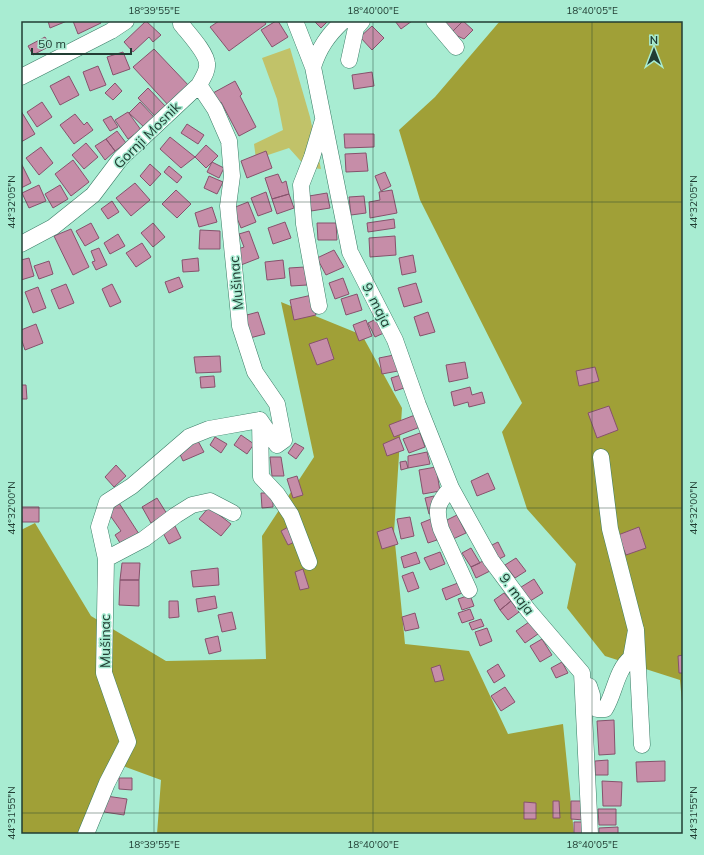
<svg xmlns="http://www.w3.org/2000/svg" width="704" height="855" viewBox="0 0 704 855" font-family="Mulish,sans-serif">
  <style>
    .green { fill: #c1c269 }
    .forest { fill: #a0a037 }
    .building { fill: #c68da8; stroke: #86526c }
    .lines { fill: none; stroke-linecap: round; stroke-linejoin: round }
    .minor-casing { stroke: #3a7c66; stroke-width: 17 }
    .minor { stroke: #fff; stroke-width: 16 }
    .ticks { fill: none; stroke: #213d33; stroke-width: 1; stroke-opacity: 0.45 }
    .labels { text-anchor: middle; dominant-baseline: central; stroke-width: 3; stroke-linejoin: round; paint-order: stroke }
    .street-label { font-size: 14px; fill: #213d33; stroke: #a8ecd2 }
    .neatline { fill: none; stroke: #213d33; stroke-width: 1.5 }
    .ticks-label { font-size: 10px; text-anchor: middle; fill: #213d33 }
  </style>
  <rect width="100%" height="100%" fill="#a8ecd2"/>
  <path class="green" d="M290,48l20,69 11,52 -15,-2 -17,-19 -33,11 -2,-15 29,-14 -6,-31 -15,-41z"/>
  <path class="forest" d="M500,21h183v693l-3,-34 -75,-24 -38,-48 9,-44 -49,-55 -25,-77 20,-29 -102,-203 -21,-70 36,-33z
    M281,302l81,33 40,73 -8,125 11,111 64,7 39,83 55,-10 11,110h-417l4,-54 -38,-14 -40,68h-62v-304l14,-7 56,93 75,45 100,-2 -4,-123 52,-79z"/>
  <path class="building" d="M48,21h19l-17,7z
    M73,21h27l1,2 -23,11z
    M146,21l15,14 -8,7 -4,-5 -16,15 -9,-10z
    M219,21h45l2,3 -37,27 -19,-24z
    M276,21h2l10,16 -16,10 -11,-17z
    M314,21h14l-7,7z
    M395,21h17l-11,8z
    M445,21h18l-12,12 -9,-9z
    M463,21l10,9 -9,9 -13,-6z
    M372,26l12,12 -12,12 -12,-13z
    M45,37l5,9 -17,9 -5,-9z
    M154,49l37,39 -21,19 -37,-40z
    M123,52l7,17 -17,6 -6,-18z
    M98,66l8,19 -16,6 -7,-19z
    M372,72l2,14 -20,3 -2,-14z
    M69,76l10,19 -19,10 -10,-19z
    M235,81l7,13 -2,2 16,31 -17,9 -18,-34 -3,2 -5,-11z
    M115,83l7,8 -9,9 -8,-7z
    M148,88l19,20 -10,10 -19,-20z
    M42,102l10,15 -15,10 -10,-15z
    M140,102l15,16 -10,10 -16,-15z
    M21,111l14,23 -14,8z
    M128,112l13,18 -13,9 -13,-19z
    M75,114l9,11 3,-3 6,8 -19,14 -14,-19z
    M111,116l7,11 -8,4 -7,-11z
    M187,124l17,11 -6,9 -17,-11z
    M117,131l9,12 -11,8 -9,-12z
    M344,134h30v13l-29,1z
    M170,137l25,20 -14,11 -21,-19z
    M106,139l9,12 -10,9 -10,-14z
    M86,143l12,14 -14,12 -12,-14z
    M206,145l12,11 -12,12 -11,-11z
    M41,147l12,16 -14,12 -13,-17z
    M266,151l6,17 -25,10 -6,-17z
    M366,153l2,18 -22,1 -1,-18z
    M73,160l16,22 -18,14 -16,-22z
    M212,162l12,6 -5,10 -12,-6z
    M21,163l10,20 -10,5z
    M150,164l11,10 -11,12 -10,-10z
    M169,166l13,11 -5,6 -13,-11z
    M385,172l6,14 -10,5 -6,-15z
    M278,174l4,9 4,-2 3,13 -17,5 -7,-21z
    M209,176l14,6 -6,12 -13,-6z
    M135,183l15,17 -19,16 -15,-18z
    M39,185l7,16 -17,7 -7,-15z
    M60,185l8,14 -15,9 -8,-14z
    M176,190l15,14 -14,14 -15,-14z
    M392,190l5,23 -27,5 -1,-16 11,-2 -1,-8z
    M266,192l6,19 -14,5 -7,-18z
    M327,193l3,15 -19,3 -2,-15z
    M289,194l5,14 -17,6 -5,-15z
    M364,196l2,17 -15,2 -2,-18z
    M112,201l7,11 -11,7 -7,-10z
    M248,202l8,20 -15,6 -8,-20z
    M212,207l5,15 -18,5 -4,-14z
    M394,219l1,9 -27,4 -1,-9z
    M285,222l6,16 -18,6 -5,-16z
    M91,223l8,15 -14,8 -9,-15z
    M153,223l12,14 -12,10 -12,-14z
    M317,223h19l1,17h-19z
    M71,229l18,38 -16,8 -19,-39z
    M200,230l20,1v18h-21z
    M249,231l10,27 -18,7 -6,-15 9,-3 -5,-13z
    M118,234l7,12 -15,8 -6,-11z
    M395,236l1,19 -26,2 -1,-19z
    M142,243l9,14 -15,10 -10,-14z
    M99,248l8,17 -11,5 -4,-8 3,-1 -4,-10z
    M334,250l10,17 -18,8 -9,-17z
    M413,255l3,17 -14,3 -3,-17z
    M29,258l5,18 -13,4v-20z
    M198,258l1,13 -16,1 -1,-12z
    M283,260l2,18 -18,2 -2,-18z
    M49,261l4,13 -14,5 -5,-13z
    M305,267l2,18 -16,1 -2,-18z
    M179,277l4,10 -14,6 -4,-11z
    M343,278l6,16 -14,5 -6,-16z
    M416,283l6,19 -18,5 -6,-19z
    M66,284l8,19 -15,6 -8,-19z
    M112,284l9,18 -11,5 -8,-18z
    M38,287l8,21 -13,5 -8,-21z
    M357,294l5,16 -16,5 -5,-16z
    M312,295l4,20 -22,5 -4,-20z
    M258,312l7,22 -15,4 -7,-22z
    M428,312l7,20 -15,4 -6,-19z
    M380,317l6,15 -11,5 -7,-14z
    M366,320l6,16 -13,5 -6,-16z
    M36,324l7,19 -18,7 -4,-12v-8z
    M327,338l7,21 -17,6 -8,-21z
    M394,355l4,16 -16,3 -3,-16z
    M220,356l1,16 -25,1 -2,-16z
    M465,362l3,16 -19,4 -3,-17z
    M595,367l4,14 -20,5 -3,-15z
    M401,375l3,13 -9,3 -4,-13z
    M214,376l1,11 -14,1 -1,-11z
    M21,385h5l1,14h-6z
    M470,387l2,8 10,-3 3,11 -16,4 -1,-5 -14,4 -3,-14z
    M609,406l9,24 -21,8 -9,-25z
    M415,415l5,12 -26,10 -5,-12z
    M420,433l5,14 -16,6 -6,-14z
    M241,435l13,9 -7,10 -13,-9z
    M215,437l12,7 -6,9 -11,-8z
    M399,437l5,13 -17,6 -4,-12z
    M198,441l6,11 -21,9 -5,-11z
    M295,443l9,5 -8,11 -8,-6z
    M427,452l3,12 -22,4v-12z
    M270,457h11l3,19h-12z
    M406,461l2,7 -7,2 -1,-8z
    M116,465l10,11 -12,11 -9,-10z
    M436,467l4,24 -17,3 -4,-24z
    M488,473l7,16 -18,7 -6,-15z
    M297,476l6,19 -10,3 -6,-19z
    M261,493h12v14l-11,1z
    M434,496l5,16 -10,2 -4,-16z
    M157,498l10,16 -16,9 -9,-16z
    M119,503l20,31 -17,12 -7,-11 6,-4 -14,-20z
    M21,507h18v15h-17z
    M209,507l22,17 -10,12 -22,-17z
    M457,515l9,18 -13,6 -8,-18z
    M410,517l4,19 -13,3 -4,-20z
    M431,519l6,21 -9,3 -7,-20z
    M175,526l6,12 -12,6 -6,-11z
    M290,526l7,15 -9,4 -7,-14z
    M392,527l6,17 -16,5 -5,-17z
    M639,527l7,21 -20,7 -8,-20z
    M498,542l7,14 -8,4 -7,-14z
    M471,548l9,15 -9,4 -9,-14z
    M416,552l4,11 -16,5 -3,-11z
    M440,552l5,12 -15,6 -6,-12z
    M516,558l10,13 -11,7 -10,-13z
    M485,560l5,11 -14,7 -5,-11z
    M122,563h18l-1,17h-19z
    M218,568l1,17 -26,2 -2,-16z
    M303,569l6,19 -9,2 -5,-18z
    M413,572l6,16 -11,4 -6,-16z
    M534,579l9,14 -16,10 -9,-14z
    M120,580h19v26l-20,-1z
    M458,583l4,10 -16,7 -4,-11z
    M504,593l7,8 -11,9 -6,-10z
    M470,595l4,11 -12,4 -4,-11z
    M215,596l2,12 -19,4 -2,-13z
    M169,601h9l1,16 -10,1z
    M511,601l8,11 -11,8 -8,-10z
    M470,609l4,10 -12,4 -4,-10z
    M232,612l4,17 -14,3 -4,-17z
    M415,613l4,15 -14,3 -3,-14z
    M481,619l3,7 -12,4 -3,-7z
    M529,622l9,12 -13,9 -9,-12z
    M487,628l5,13 -12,5 -5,-14z
    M218,636l3,15 -12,3 -4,-15z
    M542,639l10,16 -12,7 -10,-16z
    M683,655v18h-4l-1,-17z
    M562,662l6,11 -12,5 -5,-10z
    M498,664l7,12 -11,7 -7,-12z
    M440,665l4,15 -9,2 -4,-14z
    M505,687l10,15 -14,9 -10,-15z
    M614,720l1,34 -16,1 -2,-34z
    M608,760v15h-13v-14z
    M665,761v20l-28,1 -1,-20z
    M119,778h13v12l-13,-1z
    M602,781l20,1 -1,24h-18z
    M106,796l21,3 -3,16 -20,-3z
    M553,801h6l1,17h-7z
    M571,801h13v19l-13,-1z
    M524,802l12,1v16h-12z
    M598,809h18v16h-17z
    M574,822h11v12h-11z
    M618,827v7h-19v-6z"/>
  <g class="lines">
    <defs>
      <path id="minor" d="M295,21l18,46 37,185 45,88 23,65 33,83 40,72 37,50 54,63 8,161
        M434,21l22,26
        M349,60l7,-32 6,-7
        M313,67c6,-19 15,-32 30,-46
        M21,77l90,-46 15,-10
        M199,85l16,24 14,32 3,35 -4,30 12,120 15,46 22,32 7,36 -7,5 -17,-25
        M21,244l32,-17 40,-32 28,-37 78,-73c3,-6 9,-14 8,-21 0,-11 -19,-31 -26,-40
        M319,306l-15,-82 -3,-39 11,-28 11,-37
        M260,420l1,57 16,17 14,21 18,47
        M601,457l9,72 26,101
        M451,488c-14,15 -16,21 -10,41l28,61
        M106,559l38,-20 32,-24 16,-10 18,-4 23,12
        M589,686l3,9v9l5,5h8c10,-16 11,-39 26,-51l5,-28 6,115
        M86,834l21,-51 21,-41 -24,-69 2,-114 -7,-32 8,-25 25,-16 57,-49 20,-8 51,-9"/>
    </defs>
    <use href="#minor" class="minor-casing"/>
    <use href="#minor" class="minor"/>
  </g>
  <path class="ticks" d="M154,21v813M373,21v813M592,21v813M21,202h662M21,508h662M21,813h662"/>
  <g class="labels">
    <g class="street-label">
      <text transform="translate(147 135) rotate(-45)">Gornji Mosnik</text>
      <text transform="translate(236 283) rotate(-95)">Mušinac</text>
      <text transform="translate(377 305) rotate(63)">9. maja</text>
      <text transform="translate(517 594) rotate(53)">9. maja</text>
      <text transform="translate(105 641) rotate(-90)">Mušinac</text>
    </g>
  </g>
  <rect width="704" height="855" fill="none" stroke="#a8ecd2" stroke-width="44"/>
  <g transform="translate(654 50)" stroke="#a8ecd2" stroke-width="3" paint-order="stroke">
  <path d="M0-3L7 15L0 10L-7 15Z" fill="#213d33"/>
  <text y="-6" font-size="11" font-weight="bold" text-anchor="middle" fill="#213d33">N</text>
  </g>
  <path d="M32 48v6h99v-6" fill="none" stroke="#213d33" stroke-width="2"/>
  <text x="38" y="48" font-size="12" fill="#213d33" stroke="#a8ecd2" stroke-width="3" paint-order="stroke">50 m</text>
  <rect x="22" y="22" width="660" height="811" class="neatline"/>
  <g class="ticks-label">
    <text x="154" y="14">18°39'55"E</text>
    <text x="373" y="14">18°40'00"E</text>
    <text x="592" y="14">18°40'05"E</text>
    <text transform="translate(11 202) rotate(-90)" y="4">44°32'05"N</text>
    <text transform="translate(693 202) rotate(-90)" y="4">44°32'05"N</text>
    <text transform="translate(11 508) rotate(-90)" y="4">44°32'00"N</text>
    <text transform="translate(693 508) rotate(-90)" y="4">44°32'00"N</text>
    <text transform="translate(11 813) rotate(-90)" y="4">44°31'55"N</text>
    <text transform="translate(693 813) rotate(-90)" y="4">44°31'55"N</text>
    <text x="154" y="848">18°39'55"E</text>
    <text x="373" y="848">18°40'00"E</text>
    <text x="592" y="848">18°40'05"E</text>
  </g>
</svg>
